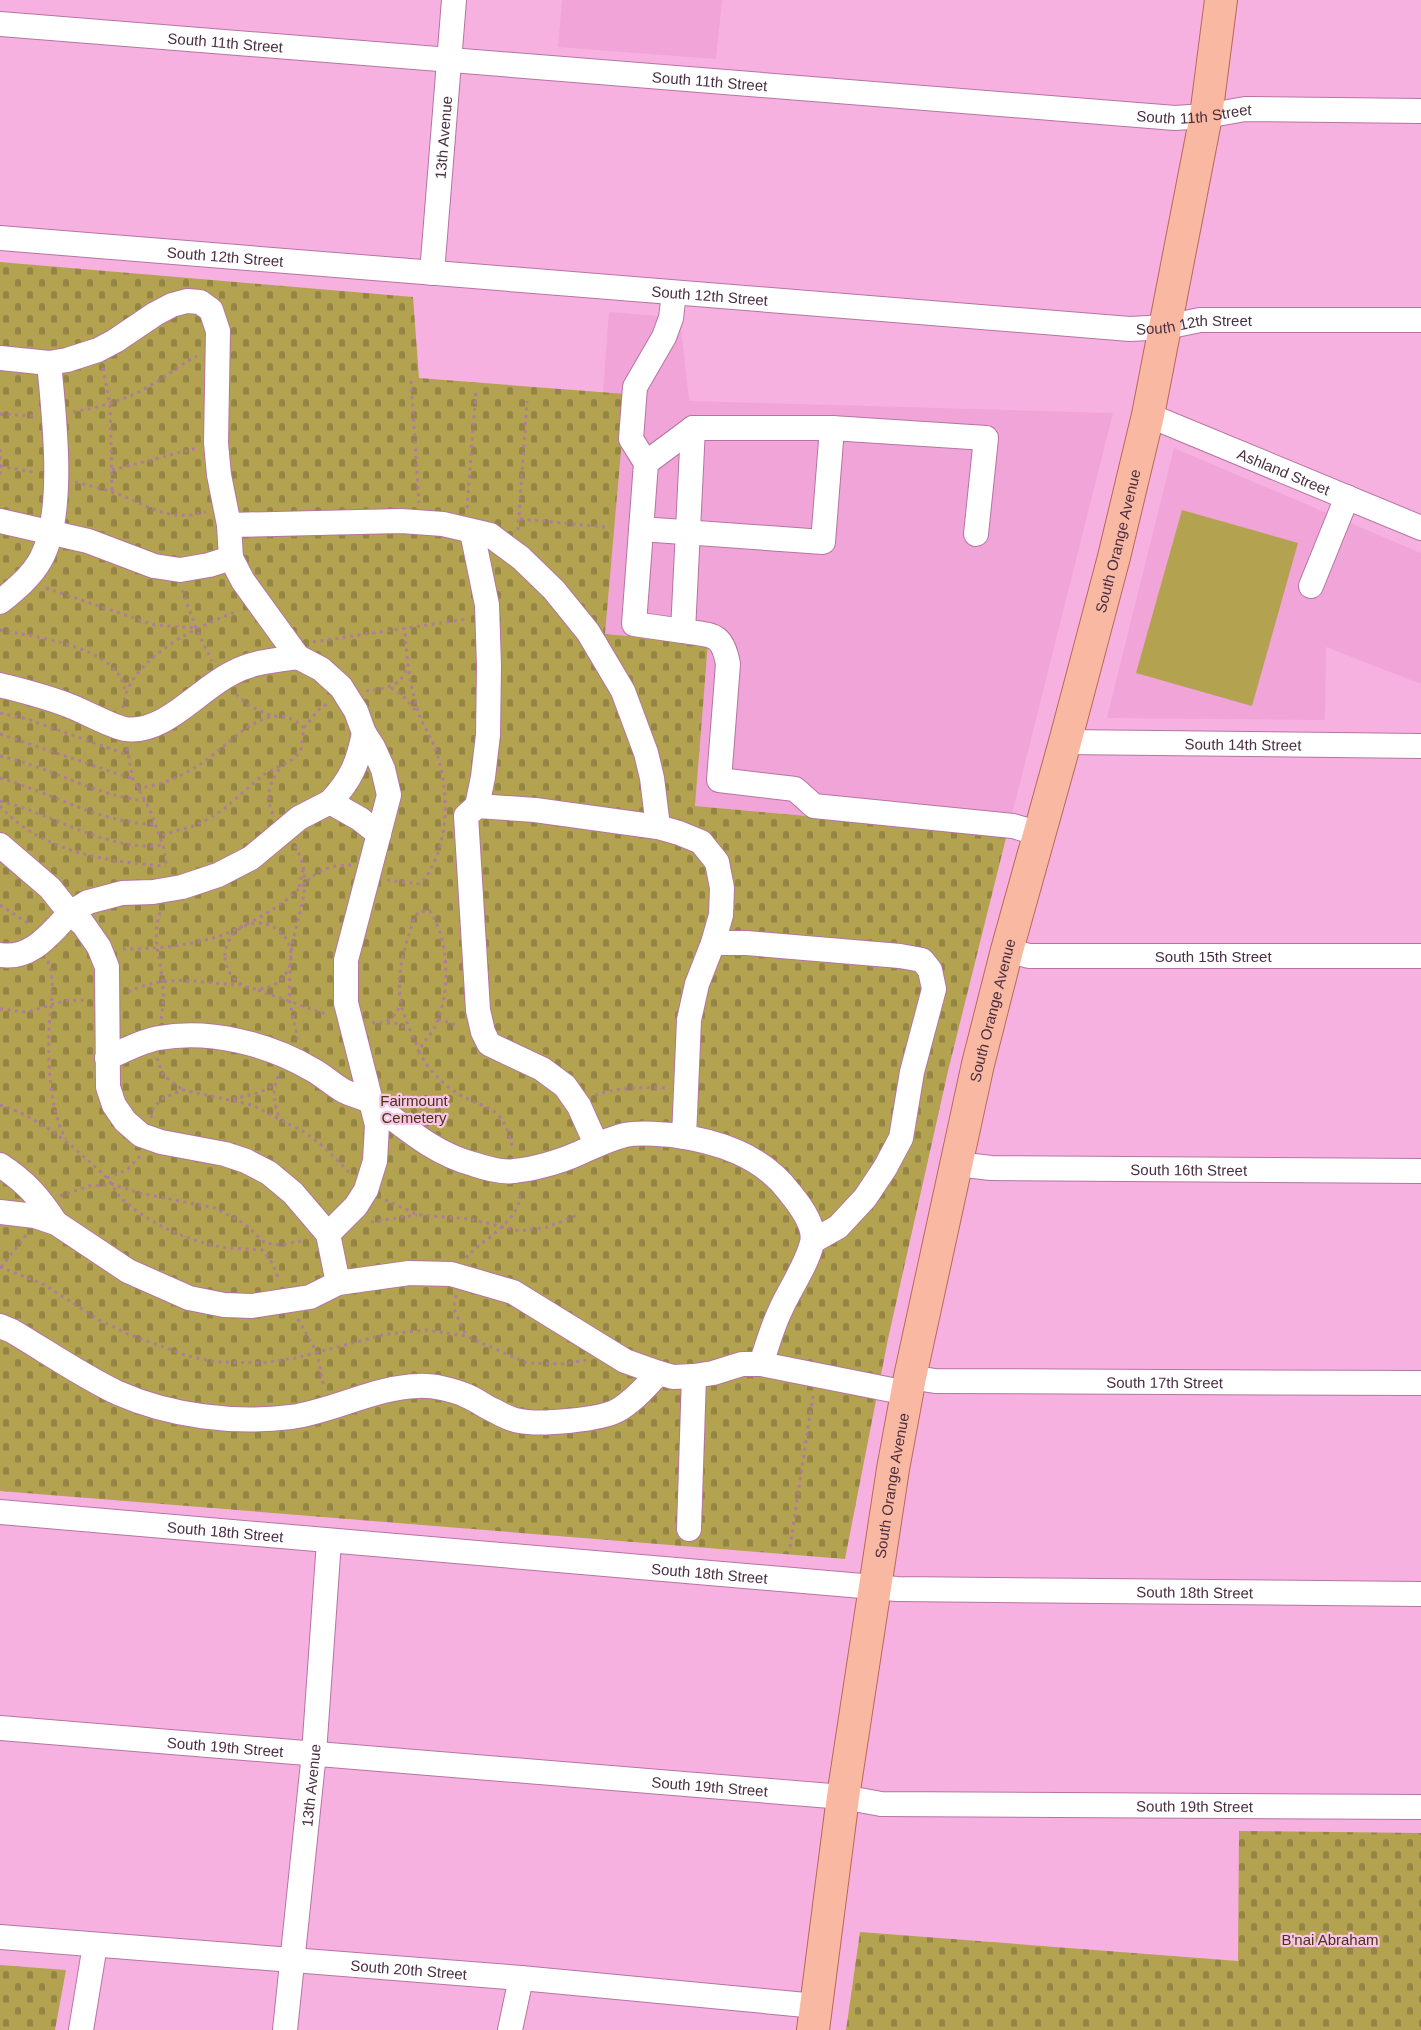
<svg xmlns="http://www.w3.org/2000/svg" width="1421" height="2030" viewBox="0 0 1421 2030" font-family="Arial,sans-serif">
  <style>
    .built { fill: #f0a4d8 }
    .cemetery { fill: url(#cemetery-stones) }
    .pitch { fill: #b3a350 }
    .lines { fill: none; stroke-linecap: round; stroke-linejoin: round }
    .minor-casing { stroke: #b674a2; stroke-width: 26 }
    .major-casing { stroke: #b96858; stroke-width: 34 }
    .path { stroke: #af7b9e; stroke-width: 3; stroke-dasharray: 3 4.5; stroke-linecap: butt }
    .minor { stroke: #fff; stroke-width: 24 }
    .major { stroke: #f9b8a2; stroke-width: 32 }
    .labels { text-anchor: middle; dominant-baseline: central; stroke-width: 4.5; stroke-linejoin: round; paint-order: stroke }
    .street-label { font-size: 15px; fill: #4a2e41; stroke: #fcc3e9 }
    .park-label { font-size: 15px; fill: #413a11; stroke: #fcc3e9 }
  </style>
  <defs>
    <pattern id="cemetery-stones" width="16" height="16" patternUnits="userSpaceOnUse" patternTransform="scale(1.5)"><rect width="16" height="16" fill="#b3a350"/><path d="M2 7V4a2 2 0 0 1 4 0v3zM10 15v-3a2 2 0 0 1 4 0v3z" fill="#948544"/></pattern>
  </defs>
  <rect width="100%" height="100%" fill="#f7b1e0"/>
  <path class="built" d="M562,0h160l-6,59 -158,-12z
    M609,312l71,6 9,83 424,12 -106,421 -312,-28 13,-163 -103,-9 21,-239 -23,-3z
    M1174,448l247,105v131l-95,-37 -1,73 -218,-2z"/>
  <path class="cemetery" d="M0,262l413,35 6,81 207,16 -21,240 103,9 -13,163 312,28 -59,237 -60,268 -43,220 -845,-68z
    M1239,1831l182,2v197h-575l14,-98 378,29z
    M0,1965l66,5 -11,60h-55z"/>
  <path class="pitch" d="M1182,510l116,33 -46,163 -116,-33z"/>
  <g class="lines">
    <defs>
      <g id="minor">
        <path id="s1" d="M0,24l1175,94 31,-2 39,-7 176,2"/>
        <path id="s2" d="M0,238l1130,91 36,-2 34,-7h221"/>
        <path id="s3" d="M432,273l22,-273"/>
        <path d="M674,293l-3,25 -7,19 -29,50 -4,52 15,24 -12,161 49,7"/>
        <path d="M0,358l49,5 18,-3 31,-10 17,-9 40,-27 17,-9 15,-4 13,1 11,8 7,21 -2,112 3,32 10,50 2,33 12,23 55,76 23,12 20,18 15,24 8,22 9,14 10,22 6,26 -43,165v43l31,122 -2,36 -9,29 -10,16 -28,28"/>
        <path id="s4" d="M1148,415l273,113"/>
        <path d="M693,428l-10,203c28,5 39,0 45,33l-9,116 76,9 19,17 199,20 27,8"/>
        <path d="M646,463l47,-35h139l154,10 -10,96"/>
        <path d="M0,521l88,20 66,25 26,4 29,-5 22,-7"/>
        <path d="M229,525l172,-4 42,3 47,11 31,23 33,32 34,42 35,59 23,62 6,25 6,49"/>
        <path d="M641,529l182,13 9,-114"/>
        <path d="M472,532l15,73 2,61 -1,69 -5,42 -6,29 -11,10 12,194 5,22 6,12 53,25 23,17 14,20 17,38"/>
        <path d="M1311,586l36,-89"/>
        <path d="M0,602c15,-12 32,-26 41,-43 25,-46 13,-144 8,-196"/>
        <path d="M0,685c23,6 48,12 70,21 16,6 40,20 55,23 39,6 74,-40 107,-56 20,-11 44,-13 66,-16"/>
        <path d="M364,733c-6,30 -13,47 -34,69l30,17 19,15"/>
        <path id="s5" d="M1065,742l356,4"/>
        <path d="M477,806l58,4 123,17 21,6 22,9 16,20 5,26 -1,27 -8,28 -16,41 -8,36 -5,117"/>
        <path d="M0,845l50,43 20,25 18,-11 34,-9 31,-1 29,-5 36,-12 33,-17 48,-40 31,-16"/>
        <path d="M713,943h33l154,13 22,4 8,10 4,19 -22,83 -11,66 -16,30 -20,30 -27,29 -25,14"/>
        <path id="s6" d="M1007,950l22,6h392"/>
        <path d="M0,955c31,5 50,-21 70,-42l13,11 16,23 8,20 1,120 6,18 11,16 16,14 20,7 64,12 21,7 23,12 24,20 35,41 10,49"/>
        <path d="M107,1058c17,-7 34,-17 52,-20 51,-9 110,6 154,32 11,6 20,15 31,21 9,5 21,6 30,13 32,24 59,49 99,60 12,4 28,9 41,7 20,-2 45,-9 63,-17 16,-7 31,-15 48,-19 16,-3 31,-1 47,0 45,6 90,20 118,58 10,12 26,34 22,50 -6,24 -22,45 -32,68 -8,17 -13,35 -19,53"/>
        <path id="s7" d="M957,1164l34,4 430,3"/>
        <path d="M0,1165c26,17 39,32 56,58"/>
        <path d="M0,1212l35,4 21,7 72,48 61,27 35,7 28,1 58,-9 28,-14 71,-10 42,1 62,18 112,69 34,12 14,4 21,-1 19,-3 29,-9h19l146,29"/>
        <path d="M0,1326l12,5c34,20 70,45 106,62 52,23 116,31 173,24 43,-6 84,-30 127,-31 15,-1 36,4 49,10 10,4 18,11 28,15 7,4 17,9 25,10 20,4 81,-1 98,-11 16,-9 28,-24 41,-37"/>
        <path id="s8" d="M910,1377l25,4 486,2"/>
        <path id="s9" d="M0,1512l897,77 524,5"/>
        <path d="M689,1529l5,-153"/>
        <path id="s10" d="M0,1728l843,69 38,7 540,3"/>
        <path id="s11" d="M0,1937l521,41 295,28"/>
        <path d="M81,2030l14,-85"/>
        <path id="s12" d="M285,2030l29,-277 15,-212"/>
        <path d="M510,2030l11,-52"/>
      </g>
      <g id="major">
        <path id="s13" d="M813,2030l30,-233 50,-328 17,-92 68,-313 29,-114 58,-208 49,-185 34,-142 58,-299 15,-116"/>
      </g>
    </defs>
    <use href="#minor" class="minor-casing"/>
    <use href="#major" class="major-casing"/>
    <path class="path" d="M103,368l7,36 2,87
      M411,381l8,122
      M73,412c29,-5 55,-13 80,-28 15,-9 28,-20 44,-28
      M0,414l34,2
      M0,449v28
      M0,466l37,7
      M112,470l85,-22
      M75,482c12,3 25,6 37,10 36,12 53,31 94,20
      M467,508l9,-118
      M520,519l85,8
      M518,530l9,-129
      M46,588l109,37 40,3
      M182,590l14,38 16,33
      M0,630c35,7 124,17 125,64
      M313,642l154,-23
      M391,688l10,6 17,19
      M366,691c17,-2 39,-4 40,-26
      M236,694c11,11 23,18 38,22
      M123,708c4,-49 74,-82 115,-97
      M0,713l27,6 101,36
      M304,728l14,-18 9,-6
      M0,734l133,45
      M127,748l6,31 16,29 14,37 4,23
      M0,756c50,11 94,39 145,45
      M0,778c50,14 104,47 156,46
      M137,788c25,-2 47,-13 68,-27 27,-19 65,-67 99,-33l-3,21 -7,10 -31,16 -39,34 -18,11 -10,5 -36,11
      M0,801c51,12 110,52 163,44
      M0,806c41,46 107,56 166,60
      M273,814c-8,-17 -4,-31 7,-46
      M295,846c22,40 0,68 -4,109 -1,13 -2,34 -1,47 2,12 6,24 7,37
      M387,880l33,4c31,-34 30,-95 15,-136 -4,-12 -12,-22 -16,-34 -9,-26 -13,-58 -14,-86
      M299,887l4,-17
      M0,905l31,20
      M225 956a33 33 0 1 1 66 0a33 33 0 1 1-66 0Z
      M123,949c39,0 82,-4 118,-22 14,-7 31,-16 44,-26 26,-20 28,-36 66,-36
      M48,961c7,19 4,35 2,55 -3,33 -2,94 16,123
      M258,990l70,25
      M128,992c41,-19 70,-9 112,-7
      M0,1009l27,3 37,-11 23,-1
      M161,1019c3,-16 3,-32 0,-48 -3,-24 -9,-37 0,-61
      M438,1019l21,7
      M387,1021l10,-8 3,-10
      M372,1023h23l13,6
      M419,1052c-4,-12 -10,-23 -14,-35 -13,-34 -1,-69 10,-101l4,-4 11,-1c19,30 20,76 8,109 -4,13 -15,20 -19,32 11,21 29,38 51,48 9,5 22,7 29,16 7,8 12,23 14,34
      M157,1058l6,17 20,15
      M278,1076c-6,14 -4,27 1,42
      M595,1095c24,-8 46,-8 70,-7
      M233,1099l25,-6 16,-8
      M0,1105c42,13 74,42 106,72 7,7 9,16 16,22 27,24 63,41 99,48 13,2 27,2 41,3 9,9 13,18 17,31
      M151,1118l2,-9 8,-10 22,-9 69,15 54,28 19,15 24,24
      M107,1178l20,-8 13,-14
      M60,1196l29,-10 23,-2 27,9 76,15 30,16 20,19 16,2 25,-5
      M385,1200l34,15 50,4 51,12 28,-4 32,-13
      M371,1222l46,-7
      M466,1258c18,-21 55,-35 54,-67
      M0,1267l43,17 58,37 27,13 60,22 28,6 45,1 34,-5 92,-24 39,-4 40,6 61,27 35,1 24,-4
      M1,1267l25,-32
      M456,1295l-2,14 12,27
      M298,1319l19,34 7,35
      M790,1547l23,-152"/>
    <use href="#minor" class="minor"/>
    <use href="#major" class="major"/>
  </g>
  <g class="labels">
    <g class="street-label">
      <text stroke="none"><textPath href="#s1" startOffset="226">South 11th Street</textPath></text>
      <text stroke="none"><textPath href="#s1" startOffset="712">South 11th Street</textPath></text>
      <text stroke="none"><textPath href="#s1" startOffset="1198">South 11th Street</textPath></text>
      <text stroke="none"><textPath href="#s3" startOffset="136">13th Avenue</textPath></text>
      <text stroke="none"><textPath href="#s2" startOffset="226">South 12th Street</textPath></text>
      <text stroke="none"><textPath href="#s2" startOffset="712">South 12th Street</textPath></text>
      <text stroke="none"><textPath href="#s2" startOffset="1198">South 12th Street</textPath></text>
      <text stroke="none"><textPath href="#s4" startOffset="147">Ashland Street</textPath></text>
      <text stroke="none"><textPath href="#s13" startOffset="1522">South Orange Avenue</textPath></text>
      <text stroke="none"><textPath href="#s5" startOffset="178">South 14th Street</textPath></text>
      <text stroke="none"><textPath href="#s6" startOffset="207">South 15th Street</textPath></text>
      <text stroke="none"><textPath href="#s13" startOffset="1036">South Orange Avenue</textPath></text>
      <text stroke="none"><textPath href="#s7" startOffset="232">South 16th Street</textPath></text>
      <text stroke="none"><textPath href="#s8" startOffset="255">South 17th Street</textPath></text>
      <text stroke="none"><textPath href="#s13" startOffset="550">South Orange Avenue</textPath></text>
      <text stroke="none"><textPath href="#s9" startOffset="226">South 18th Street</textPath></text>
      <text stroke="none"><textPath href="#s9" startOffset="712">South 18th Street</textPath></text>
      <text stroke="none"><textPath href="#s9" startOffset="1198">South 18th Street</textPath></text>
      <text stroke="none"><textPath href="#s10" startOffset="226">South 19th Street</textPath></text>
      <text stroke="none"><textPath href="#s12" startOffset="246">13th Avenue</textPath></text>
      <text stroke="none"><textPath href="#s10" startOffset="712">South 19th Street</textPath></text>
      <text stroke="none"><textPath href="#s10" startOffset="1198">South 19th Street</textPath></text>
      <text stroke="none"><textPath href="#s11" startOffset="410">South 20th Street</textPath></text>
    </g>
    <g class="park-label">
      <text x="414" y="1100">Fairmount<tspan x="414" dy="17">Cemetery</tspan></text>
      <text x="1330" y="1939">B'nai Abraham</text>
    </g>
  </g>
</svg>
